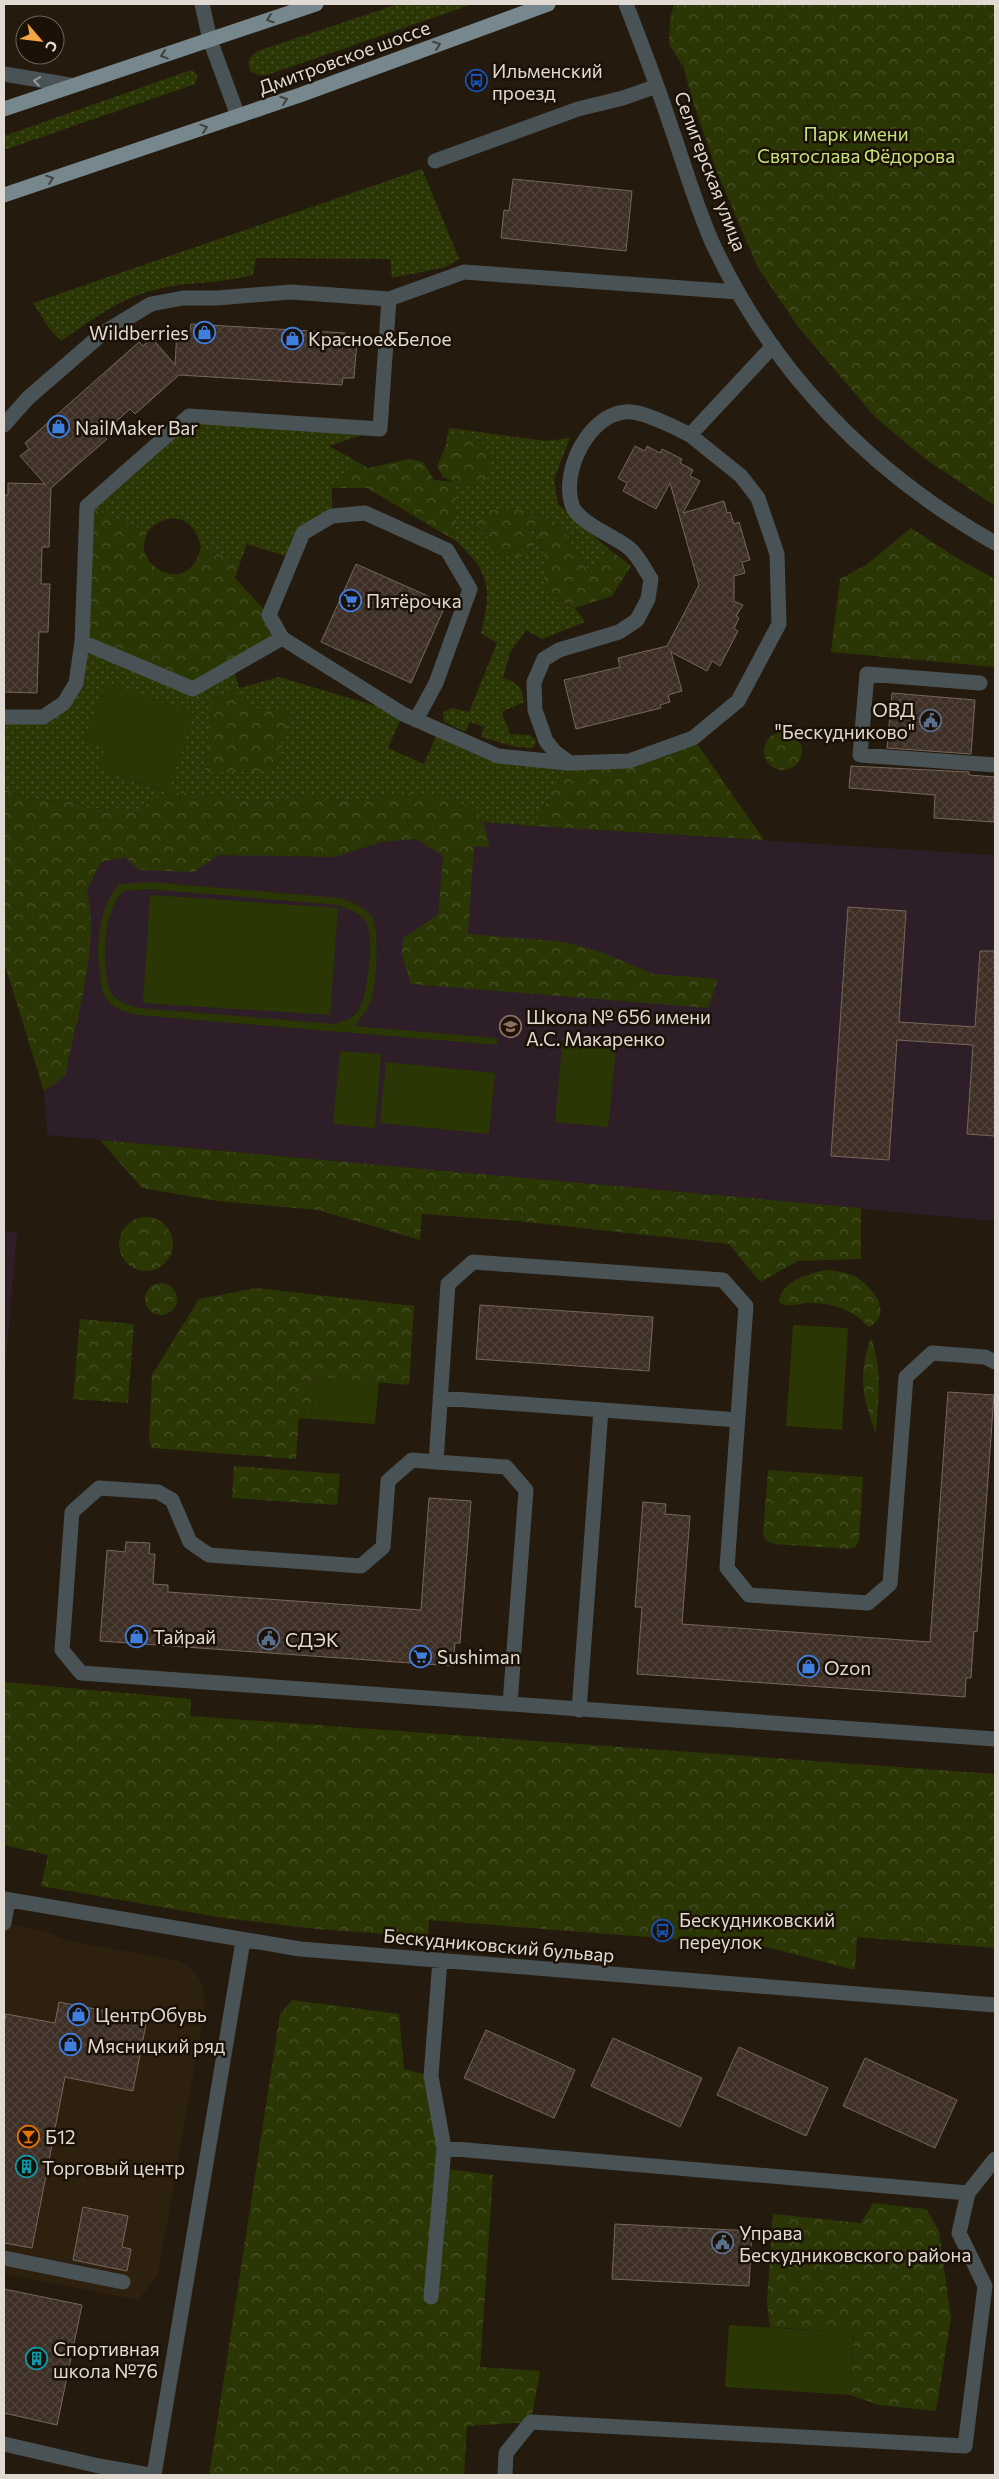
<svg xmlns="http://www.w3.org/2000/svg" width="999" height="2479" viewBox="0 0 999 2479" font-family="Commissioner,sans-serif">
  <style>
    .built { fill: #2e200e }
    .education { fill: #2e1e27 }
    .grass { fill: url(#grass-dots); fill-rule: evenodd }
    .forest { fill: url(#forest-crowns) }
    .garden { fill: #2b3605; fill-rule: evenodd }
    .building { fill: url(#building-cross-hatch); stroke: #76665b }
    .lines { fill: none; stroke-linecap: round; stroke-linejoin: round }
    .minor { stroke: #495255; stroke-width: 15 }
    .major { stroke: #76878e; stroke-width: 15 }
    .oneway { stroke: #3f403c }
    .oneway2 { stroke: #959694 }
    .labels { text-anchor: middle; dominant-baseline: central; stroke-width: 5; stroke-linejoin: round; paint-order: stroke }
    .street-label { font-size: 19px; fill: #e1dad2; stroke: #1b1106 }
    .poi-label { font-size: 19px; fill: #e1dad2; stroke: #1b1106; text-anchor: start }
    .park-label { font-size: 19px; fill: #c3e179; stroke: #1b1106 }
  </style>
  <defs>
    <pattern id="grass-dots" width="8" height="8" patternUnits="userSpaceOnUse" patternTransform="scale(1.25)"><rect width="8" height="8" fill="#2b3605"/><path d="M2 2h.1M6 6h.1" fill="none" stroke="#495229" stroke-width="1.8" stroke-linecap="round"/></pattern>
    <pattern id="forest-crowns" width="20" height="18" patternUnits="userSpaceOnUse" patternTransform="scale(1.25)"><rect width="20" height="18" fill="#2b3605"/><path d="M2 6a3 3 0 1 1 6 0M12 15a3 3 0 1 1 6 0" fill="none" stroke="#495229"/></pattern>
    <pattern id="building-cross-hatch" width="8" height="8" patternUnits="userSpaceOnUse" patternTransform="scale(1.25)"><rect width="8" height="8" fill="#3d2f25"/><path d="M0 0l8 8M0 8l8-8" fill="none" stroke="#50433a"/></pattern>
  </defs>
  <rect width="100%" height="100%" fill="#251a0e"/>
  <path class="built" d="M4,1922l40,9 25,10 107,19 9,4 11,10 7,13 2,19 -47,269 -20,25 -134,-26z"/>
  <path class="education" d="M412,818l583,37v366l-948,-86 -3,-44 -40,-129v-136z
    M4,1231l13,1 -13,150z"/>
  <path class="grass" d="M398,4h75l-206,71h-8l-9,-4c-3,-10 -1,-15 8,-20z
    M191,70l7,5 -3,9 -191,66v-14z
    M422,169l37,90 -13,8 -54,11 -2,-19 -134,-1 -3,17c-31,9 -64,6 -95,14 -37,8 -66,31 -97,52l-12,-13 -16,-25z
    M189,416l191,13 -51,17 25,14 -22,28v28l-29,17 -11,25 -45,-14 -7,19 -39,-16c-6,-31 -33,-38 -54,-15l-60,-26z
    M449,428l97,13 24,-3 -16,41 4,25 52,46 -19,24 -33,-51 -33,-13h-36l-21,19 18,4 9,20 34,1 6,-13 -8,-16 10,6 7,25v30l22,20 9,2 10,14 -43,17 -16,-9 -16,23 -7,25c15,5 19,8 21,24l-22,10 8,22 20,1 7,6 -4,7 -17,-1 -35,-10 3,-10 -14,-5 -5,10 -21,-10 -1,-10 9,-4 17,4 28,-69 -16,-10c11,-45 9,-60 -25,-92v-59l26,-41 -20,-7 -16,11z
    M82,642l151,25 6,21 40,-11 124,37 -15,34 36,16 15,-35 59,27 72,7 -37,63 -50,-4 -6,-9 -70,-20 -53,8 -46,-5 -49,6 -57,-8 -35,-2 -29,18 -50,-2 -12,-6 -47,-3 -25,-10v-72h38l22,-14zM239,689l13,19 -40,-10zM105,748l61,44 -68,-24z"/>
  <path class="forest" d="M674,4h321v502l-71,-48 -48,-40 -77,-90 -41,-60 -41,-96 -26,-76 -7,-28 -15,-24 1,-24z
    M462,434l20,7 9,19 -2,16 -14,12 -19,-5v58l-89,-53h-35l22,-28 14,8 42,-9 13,3 11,18 20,2 -11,-5 -6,-11 9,-21z
    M87,506l60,26c-1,6 -4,13 -3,19 6,20 34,33 49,14 4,-4 6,-13 8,-18l39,16 -5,15 34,37 13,23 -89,51 -111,-47z
    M489,510h35l34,13 33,51 19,-24 21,16 -19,30 -37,12 -9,-2 -22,-20v-30l-7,-25 -9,-5 7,15 -6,13 -15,4 -19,-5 -9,-20 -18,-4z
    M911,528l49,32 35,19v88l-164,-15 9,-73 26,-14z
    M239,689l13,19 38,4 -14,59 -71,2 7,-75z
    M764 751a19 19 0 1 1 38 0a19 19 0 1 1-38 0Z
    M693,738l71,102 -231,-14 37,-63 59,-2z
    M4,789l25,10 47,3 12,6 49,2 30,-18 35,2 57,8 49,-6 46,5 53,-8 45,5 26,15 5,9 7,25 -16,-1 -6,88 97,8 33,9 56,23 64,5 -10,29 -297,-24 -9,-29 1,-17 35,-23 5,-59 -27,-17 -35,3 -47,15 -115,-2 -25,17 -55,-2 -14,-13 -24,5 -14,27c13,56 -11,131 -22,187l-21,15 -40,-129z
    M100,1140l761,68v51l-63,2 -38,21 -31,-38 -212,-23 -95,-7 -2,26 -102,-30 -100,-9 -76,-13z
    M119 1244a27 27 0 1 1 54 0a27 27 0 1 1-54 0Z
    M827,1270c10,1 19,2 27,6 19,10 40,38 15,51 -15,-17 -38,-25 -60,-24 -10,0 -22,6 -30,-1 2,-21 31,-29 48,-32z
    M145 1299a16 16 0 1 1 32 0a16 16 0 1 1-32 0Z
    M256,1288l158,18 -5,79 -94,-8 -4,42 -12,-1 -3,41 -144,-11 -3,-8 3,-65 47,-76z
    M80,1319l54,5 -6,79 -55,-4z
    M871,1338c12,31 7,62 5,95 -14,-36 -18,-58 -5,-95z
    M234,1466l106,8 -3,31 -105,-7z
    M768,1470l95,7 -4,63 -3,6 -7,3 -76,-5 -7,-4 -3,-6z
    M4,1682l187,17 -1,17 805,58v174l-138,-11 -2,33 -92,-24 -334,-26 -1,17 -112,-8 -92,-11 -183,-32 7,-31 -44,-10z
    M292,2000l107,14 5,55 27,7 11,92 51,7 -13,192 60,4 -9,51 -64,4 -3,49h-255l71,-461z
    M873,2203l53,6 13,22 12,87 -15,93 -57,-6 -29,-10 4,-62 -84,-6 -3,-24 6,-89 88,9z"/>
  <path class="garden" d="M105,682l89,31 -27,79 -69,-24 6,-20 -20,-7z
    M149,882l191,16c11,4 25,8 32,19 8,13 4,66 0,81 -3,11 -11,19 -18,28l143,12v7l-360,-30c-12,-3 -25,-6 -32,-18 -3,-3 -3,-10 -4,-15 -6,-33 -4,-71 18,-98zM148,889l190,16c10,4 20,7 27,15 10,13 3,78 -7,91 -5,8 -15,10 -23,13l-196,-16c-11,-3 -20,-5 -27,-14 -9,-11 -8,-58 -4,-72 3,-11 7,-22 15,-31z
    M150,895l188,13 -8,107 -187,-12z
    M563,1036l54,6 -9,85 -53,-5z
    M340,1051l41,3 -6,74 -42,-4z
    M386,1062l109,11 -6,61 -109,-11z
    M793,1325l55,3 -6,102 -56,-4z
    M315,1377l64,5 -4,42 -64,-5z
    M729,2325l125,8 -4,62 -125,-8z"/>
  <path class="building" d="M513,179l119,12 -6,60 -125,-13 3,-28 5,1z
    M191,324l154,9v6l12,1 -3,38h-11l-1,7 -163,-10 -44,39 -5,-5 -28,25 5,5 -56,49 -2,59h-7l-1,37h9l-2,48h-9l-2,61 -33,-1v-197h4v-12l37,1 -25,-28 9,-7 -4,-6 114,-101 4,4 9,-8 23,27 2,-35 13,1z
    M635,446l10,5 2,-5 13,7 2,-4 20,10 -2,4 13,7 -3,6 10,5 -17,32 41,-12 3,12 3,-1 4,12 5,-2 11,38 -8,2 3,11 -11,3v25l9,4 -7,11 3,2 -5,11 4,2 -18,35 -8,-5 -5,10 -36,-19 11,39 -14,4 2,7 -10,3 1,3 -85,21 -12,-49 56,-13 -2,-9 49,-12 32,-61 -29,-102 -14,26 -33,-18 4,-8 -9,-5z
    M356,564l90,40 -35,79 -90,-41z
    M892,693l83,7 -4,54 -84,-6z
    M851,766l118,6v3l26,2 -1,45 -60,-4 1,-23 -86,-7z
    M848,907l58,4 -7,111 76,5 5,-76h15v185l-28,-2 6,-89 -76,-5 -8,120 -58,-4z
    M480,1305l173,12 -4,54 -173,-12z
    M948,1392l46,3 -17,237 -3,-1 -3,47h-5l-1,19 -328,-23 5,-67h-7l8,-105 23,2 -1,10 25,2 -8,108 248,18z
    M429,1498l42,3 -11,142h-5l-2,23 -353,-25 7,-91 18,2 1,-10 24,1 -1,11h6l-2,30 15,1v7l253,18z
    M59,2002l88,17 -14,72 -68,-14 -33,171 -28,-5v-218l2,-11 49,9z
    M486,2030l89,40 -21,48 -90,-40z
    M613,2038l89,40 -22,49 -89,-41z
    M739,2047l89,41 -22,48 -89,-41z
    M865,2058l92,42 -22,48 -92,-42z
    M83,2207l45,9 -6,31 9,2 -4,22 -54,-11z
    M615,2224l137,7 -3,55 -137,-7z
    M4,2289l78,16 -25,120 -53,-12z"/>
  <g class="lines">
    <path class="minor" d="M202,4l8,36 28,76
      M626,4c15,39 30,77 43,117 14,40 26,82 43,121 60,130 159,231 283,301
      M4,74l66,11
      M435,161l143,-52 45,-11 34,-12
      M4,425l24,-27 75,-65 48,-29 32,-6h34l74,-6 98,7
      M690,435l51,41 17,22 19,56 2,70 -41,77 -45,37 -64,23 -59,2 -15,-11 -9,-11 -11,-31 -1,-28 10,-23 15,-9 60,-18 18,-12 11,-21 3,-20c-6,-9 -13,-24 -22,-31 -14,-12 -51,-25 -57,-43 -11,-33 16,-90 53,-93 17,-2 49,15 65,23l83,-89
      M282,638l-13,-23 34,-82 29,-17 33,-3 82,37 23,39 -34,94 -20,37
      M82,642l111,47 89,-51 121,76 95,42 70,7
      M980,683l-113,-9 -7,81 135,10
      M4,717h39l21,-14 12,-20 6,-41 5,-136 102,-90 191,13 9,-130 75,-27 274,20
      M440,1398l298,22
      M436,1462l-24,-2 -24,21 -5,66 -22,19 -152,-11 -19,-13 -18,-42 -14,-8 -59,-4 -27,24 -10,138 19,23 914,66
      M510,1704l16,-214 -20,-23 -70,-5 12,-178 25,-22 250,18 23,26 -19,262 22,27 119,8 22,-19 16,-207 26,-24 53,4 10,5
      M579,1710l22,-300
      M4,1899l296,50 695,56
      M4,1923l4,-23
      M444,2148l524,45
      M4,2258l119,24
      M431,2297l13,-149 -13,-72 9,-116
      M4,2444l95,22 51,9
      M154,2475l89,-534
      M505,2475l1,-22 25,-31 434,24 20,-160 -26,-53 9,-40 27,-34"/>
    <path class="major" d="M4,109l312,-105
      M4,195l296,-100 248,-91"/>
  </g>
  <defs><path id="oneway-chevron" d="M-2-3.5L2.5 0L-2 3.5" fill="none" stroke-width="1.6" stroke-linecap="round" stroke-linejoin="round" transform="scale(1.25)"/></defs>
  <g class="oneway">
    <use href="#oneway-chevron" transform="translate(270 19) rotate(161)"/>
    <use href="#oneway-chevron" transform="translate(437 45) rotate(-20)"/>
    <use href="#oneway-chevron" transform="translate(164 55) rotate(162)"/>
    <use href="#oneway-chevron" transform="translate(284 100) rotate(-19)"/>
    <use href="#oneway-chevron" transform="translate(204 128) rotate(-19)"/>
    <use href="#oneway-chevron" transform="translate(50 179) rotate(-19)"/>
  </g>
  <use class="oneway2" href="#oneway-chevron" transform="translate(37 81) rotate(-172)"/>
  <defs>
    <symbol id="bus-ring" viewBox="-11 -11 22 22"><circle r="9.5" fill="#1b1106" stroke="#1a4fb4" stroke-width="1.5"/><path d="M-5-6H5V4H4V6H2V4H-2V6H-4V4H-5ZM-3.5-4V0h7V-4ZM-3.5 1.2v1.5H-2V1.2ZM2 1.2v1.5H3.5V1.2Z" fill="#1a4fb4"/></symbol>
    <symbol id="shop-ring" viewBox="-11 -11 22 22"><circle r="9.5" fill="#1b1106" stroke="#3f7fe0" stroke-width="1.5"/><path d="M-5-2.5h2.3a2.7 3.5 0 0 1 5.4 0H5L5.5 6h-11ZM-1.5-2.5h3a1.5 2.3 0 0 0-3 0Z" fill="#3f7fe0"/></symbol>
    <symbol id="supermarket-ring" viewBox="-11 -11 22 22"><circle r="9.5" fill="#1b1106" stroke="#3f7fe0" stroke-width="1.5"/><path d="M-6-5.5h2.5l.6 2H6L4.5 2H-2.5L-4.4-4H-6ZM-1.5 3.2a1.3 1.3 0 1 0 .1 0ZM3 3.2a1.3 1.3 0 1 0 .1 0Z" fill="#3f7fe0"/></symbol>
    <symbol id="civic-ring" viewBox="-11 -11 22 22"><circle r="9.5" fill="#1b1106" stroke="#5c6f8a" stroke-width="1.5"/><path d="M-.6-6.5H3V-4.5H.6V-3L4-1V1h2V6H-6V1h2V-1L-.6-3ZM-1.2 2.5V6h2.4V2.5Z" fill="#5c6f8a"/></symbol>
    <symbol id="school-ring" viewBox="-11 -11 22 22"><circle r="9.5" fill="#1b1106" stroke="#8d6e63" stroke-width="1.5"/><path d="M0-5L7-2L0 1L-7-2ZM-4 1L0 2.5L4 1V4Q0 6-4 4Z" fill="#8d6e63"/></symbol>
    <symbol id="bar-ring" viewBox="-11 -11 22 22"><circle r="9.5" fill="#1b1106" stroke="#e8710a" stroke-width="1.5"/><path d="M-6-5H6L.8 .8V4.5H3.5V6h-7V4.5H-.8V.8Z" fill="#e8710a"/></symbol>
    <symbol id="building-ring" viewBox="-11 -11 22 22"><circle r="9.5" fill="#1b1106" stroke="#0f9aa8" stroke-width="1.5"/><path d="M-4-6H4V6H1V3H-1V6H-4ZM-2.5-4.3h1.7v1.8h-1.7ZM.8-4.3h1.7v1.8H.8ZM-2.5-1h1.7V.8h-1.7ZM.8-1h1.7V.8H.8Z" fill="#0f9aa8"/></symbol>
  </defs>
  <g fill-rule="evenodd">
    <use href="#bus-ring" x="464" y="68" width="25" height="25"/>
    <use href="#shop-ring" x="192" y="320" width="25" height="25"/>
    <use href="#shop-ring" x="280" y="326" width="25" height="25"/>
    <use href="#shop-ring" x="46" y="414" width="25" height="25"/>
    <use href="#supermarket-ring" x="338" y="588" width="25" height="25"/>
    <use href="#civic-ring" x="918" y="708" width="25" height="25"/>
    <use href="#school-ring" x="498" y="1014" width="25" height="25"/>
    <use href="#shop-ring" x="124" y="1624" width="25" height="25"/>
    <use href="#civic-ring" x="256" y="1626" width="25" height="25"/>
    <use href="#supermarket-ring" x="408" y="1644" width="25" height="25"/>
    <use href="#shop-ring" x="796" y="1654" width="25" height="25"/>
    <use href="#bus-ring" x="650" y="1918" width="25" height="25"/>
    <use href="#shop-ring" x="66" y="2002" width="25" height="25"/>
    <use href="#shop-ring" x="58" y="2032" width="25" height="25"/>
    <use href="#bar-ring" x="16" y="2124" width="25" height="25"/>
    <use href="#building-ring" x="14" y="2154" width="25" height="25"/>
    <use href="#civic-ring" x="710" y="2230" width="25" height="25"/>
    <use href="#building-ring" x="24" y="2346" width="25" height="25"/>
  </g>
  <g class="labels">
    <g class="street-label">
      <text transform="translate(344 57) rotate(-20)">Дмитровское шоссе</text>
      <text transform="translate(711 171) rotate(69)">Селигерская улица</text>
      <text transform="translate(499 1945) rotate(5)">Бескудниковский бульвар</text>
    </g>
    <g class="poi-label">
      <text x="492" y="70">Ильменский<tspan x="492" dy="22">проезд</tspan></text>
      <text x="189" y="332" text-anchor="end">Wildberries</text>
      <text x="308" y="338">Красное&amp;Белое</text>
      <text x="75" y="427">NailMaker Bar</text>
      <text x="366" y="600">Пятёрочка</text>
      <text x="915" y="709" text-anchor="end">ОВД<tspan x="915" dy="22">"Бескудниково"</tspan></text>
      <text x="526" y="1016">Школа № 656 имени<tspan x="526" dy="22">А.С. Макаренко</tspan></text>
      <text x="153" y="1636">Тайрай</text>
      <text x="285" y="1639">СДЭК</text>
      <text x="437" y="1656">Sushiman</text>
      <text x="824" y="1667">Ozon</text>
      <text x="679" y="1919">Бескудниковский<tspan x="679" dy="22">переулок</tspan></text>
      <text x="95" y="2014">ЦентрОбувь</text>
      <text x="87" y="2045">Мясницкий ряд</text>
      <text x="45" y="2136">Б12</text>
      <text x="42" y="2167">Торговый центр</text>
      <text x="739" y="2232">Управа<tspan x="739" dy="22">Бескудниковского района</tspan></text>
      <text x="53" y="2348">Спортивная<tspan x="53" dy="22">школа №76</tspan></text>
    </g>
    <g class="park-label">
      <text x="856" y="133">Парк имени<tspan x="856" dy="22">Святослава Фёдорова</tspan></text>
    </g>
  </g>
  <rect width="999" height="2479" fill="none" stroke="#e1dad2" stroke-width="10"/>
  <g transform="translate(40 40) rotate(118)"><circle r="24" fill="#1b1106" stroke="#6a6158"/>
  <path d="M0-4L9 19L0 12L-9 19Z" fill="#f3a443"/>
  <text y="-8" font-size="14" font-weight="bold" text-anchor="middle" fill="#e1dad2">С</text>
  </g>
</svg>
